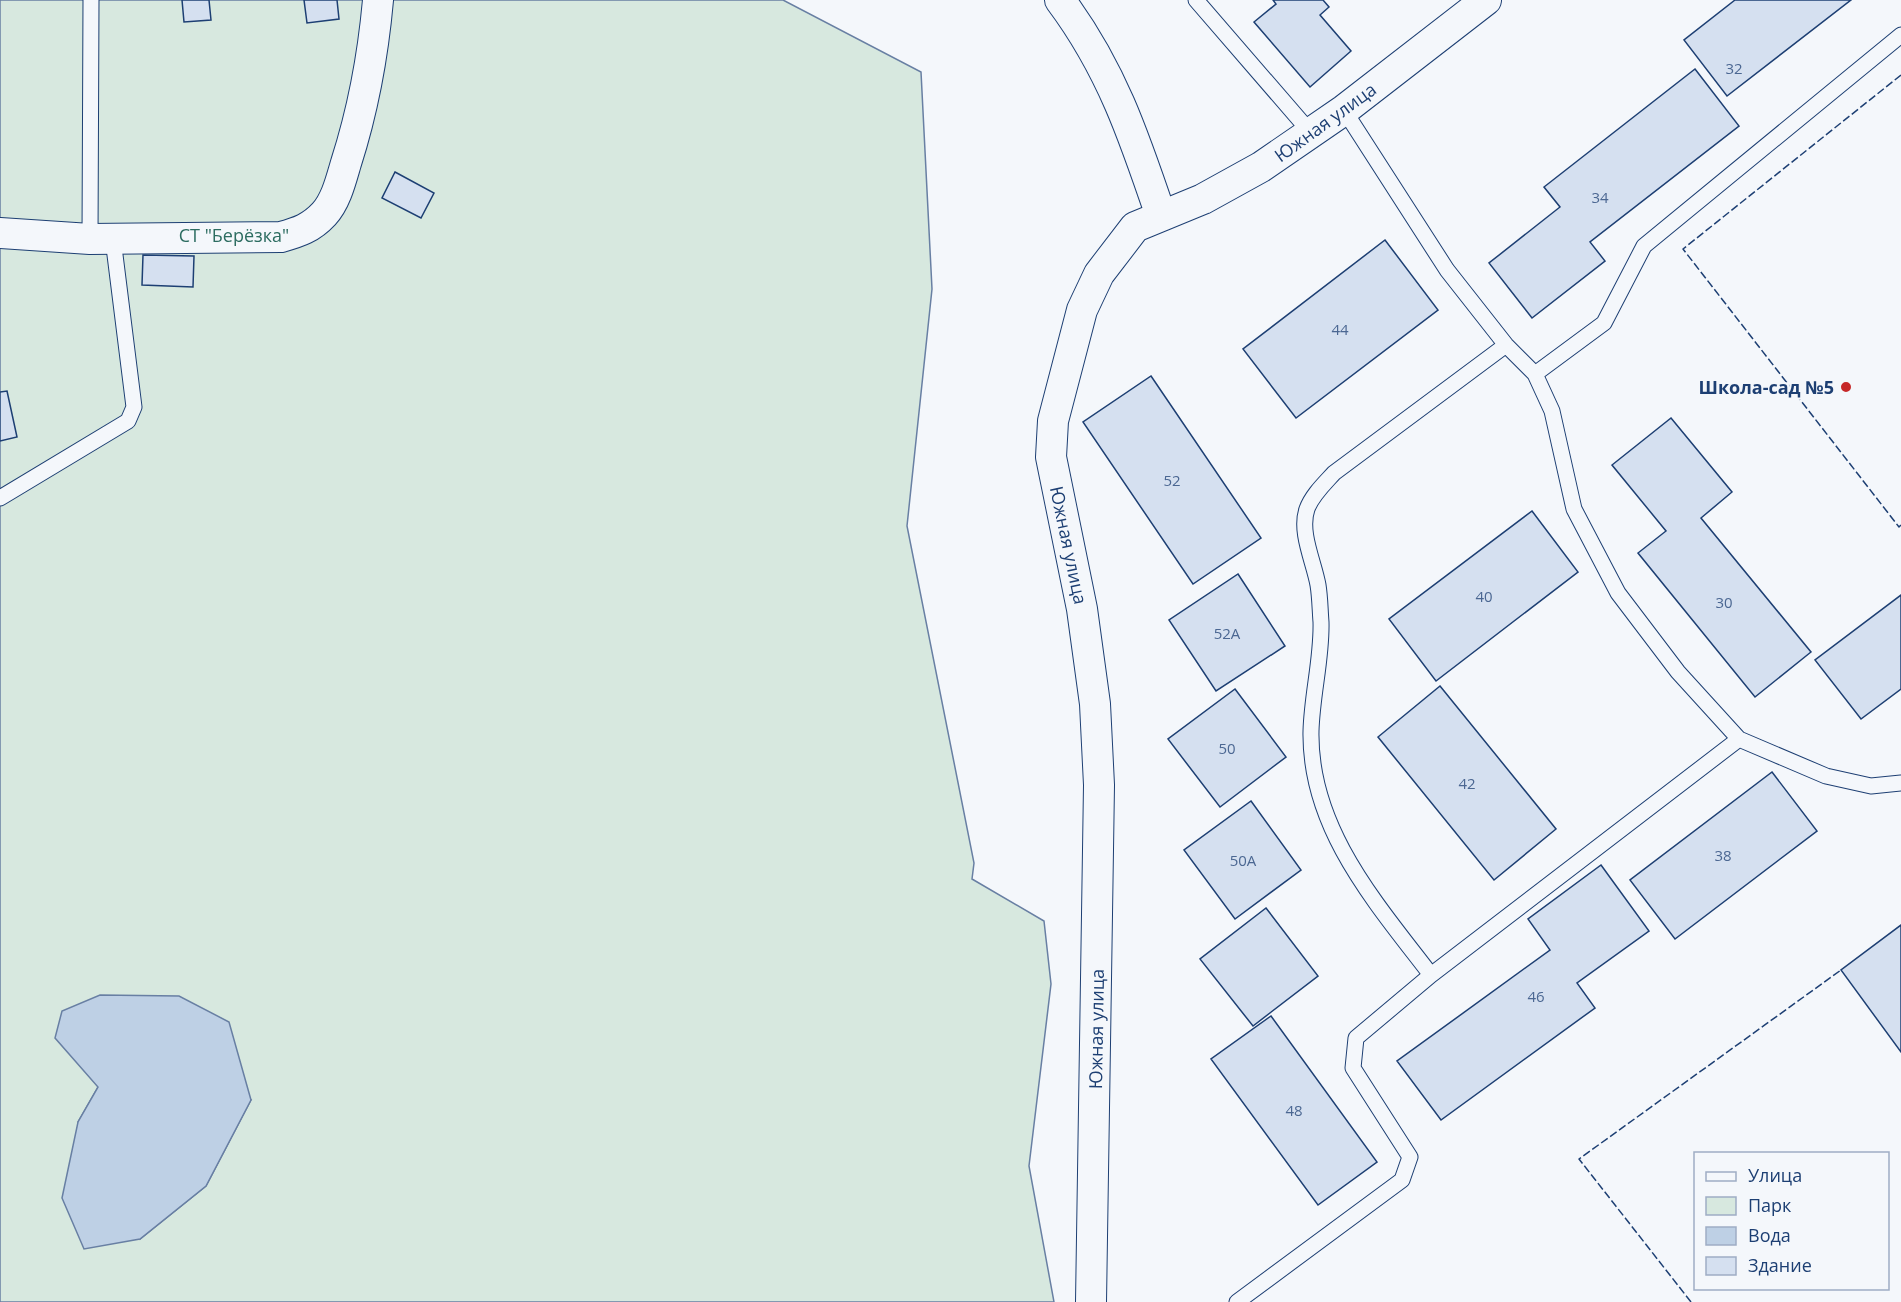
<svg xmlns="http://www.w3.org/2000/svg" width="1901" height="1302" viewBox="0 0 1901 1302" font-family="'Open Sans',sans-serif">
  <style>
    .green { fill: #d7e8df; stroke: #687fa3; stroke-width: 1.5; fill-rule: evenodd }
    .water { fill: #bed0e5; stroke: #687fa3; stroke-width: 1.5 }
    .building { fill: #d5e0f0; stroke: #1d3f73; stroke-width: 1.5 }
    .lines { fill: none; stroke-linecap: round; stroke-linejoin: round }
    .service-casing { stroke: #1d3f73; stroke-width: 17 }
    .minor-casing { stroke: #1d3f73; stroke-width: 32 }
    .service { stroke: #f4f7fb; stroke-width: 15 }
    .minor { stroke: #f4f7fb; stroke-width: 30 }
    .fence { stroke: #1d3f73; stroke-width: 1.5; stroke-dasharray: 8 3; stroke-linecap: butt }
    .poi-dot { fill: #c62828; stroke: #f4f7fb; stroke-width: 2 }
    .labels { text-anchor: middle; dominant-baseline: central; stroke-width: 4.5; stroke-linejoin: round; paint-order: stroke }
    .number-label { font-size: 15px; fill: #4b6792 }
    .street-label { font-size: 18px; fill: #1d3f73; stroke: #f4f7fb }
    .park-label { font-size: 18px; fill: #2c6c60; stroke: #f4f7fb }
    .poi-label { font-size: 18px; font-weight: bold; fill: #1d3f73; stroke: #f4f7fb; text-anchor: end }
  </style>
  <rect width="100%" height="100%" fill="#f4f7fb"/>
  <path class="green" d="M0,0h783l138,72 11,217 -25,237 67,337 -2,16 72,42 7,63 -22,182 25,136h-1054zM98,1087l153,13 -45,86 -66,53 -62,-117z"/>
  <path class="water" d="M100,995l79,1 50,26 22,78 -45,86 -66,53 -56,10 -22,-51 16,-76 20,-35 -43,-49 7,-27z"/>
  <path class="building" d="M182,0h27l2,20 -27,2z
    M304,0h33l2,19 -32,4z
    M1273,0h50l6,7 -9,8 31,36 -41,36 -56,-65 22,-18z
    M1735,0h116l-124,96 -43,-56z
    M1695,69l44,57 -149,116 15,19 -73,57 -43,-55 71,-56 -16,-20z
    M395,172l39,21 -13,25 -39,-20z
    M1385,240l53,70 -142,108 -53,-69z
    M143,255l51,1 -1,31 -51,-2z
    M1151,376l110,162 -68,46 -110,-162z
    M7,391l10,46 -17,4v-49z
    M1671,418l61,74 -31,26 110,134 -56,45 -117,-144 28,-22 -54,-66z
    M1532,511l46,61 -142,109 -47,-62z
    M1238,574l47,72 -69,45 -47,-71z
    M1901,595v94l-40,30 -46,-59z
    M1440,686l116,143 -62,51 -116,-143z
    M1235,689l51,68 -66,50 -52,-68z
    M1772,772l45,59 -142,108 -45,-59z
    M1251,801l50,69 -66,49 -51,-69z
    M1601,865l48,66 -72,52 18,25 -154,112 -44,-59 153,-111 -22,-31z
    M1266,908l52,68 -65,50 -53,-67z
    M1901,925v127l-60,-82z
    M1271,1016l106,146 -59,43 -107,-146z"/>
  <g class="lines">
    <defs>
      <path id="service" d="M1196,0l115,133
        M1344,110l103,160 59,75 29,29 17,37 22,98 44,84 60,79 61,67 87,37 45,10 30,-3
        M90,239l1,-239
        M1535,374l69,-51 40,-77 257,-211
        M0,498l128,-77 6,-14 -21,-168
        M1431,975c-55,-72 -122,-147 -120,-244 1,-37 11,-73 10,-109 -1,-12 -1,-25 -3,-37 -4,-23 -19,-53 -11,-76 5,-14 18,-26 27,-36l172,-128
        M1237,1302l165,-122 8,-23 -57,-89 3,-30 75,-63 308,-236"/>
      <path id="minor" d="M1060,0c51,68 74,136 101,216
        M0,233l90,6 191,-2c18,-5 30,-9 43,-23 12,-13 17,-34 22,-51 17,-53 27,-107 32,-163
        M1091,1302l8,-517 -4,-81 -13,-95 -31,-152 2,-36 29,-111 17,-36 36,-47 68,-28 58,-32 83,-57 142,-110"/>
    </defs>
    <use href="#service" class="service-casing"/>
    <use href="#minor" class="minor-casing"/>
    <use href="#service" class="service"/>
    <use href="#minor" class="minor"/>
    <path class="fence" d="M1901,75l-218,174 216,278 2,-2
      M1691,1302l-112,-143 262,-189"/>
  </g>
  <circle class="poi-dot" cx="1846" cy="387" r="6"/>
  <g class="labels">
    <g class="number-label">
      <text x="1734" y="68">32</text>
      <text x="1600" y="197">34</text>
      <text x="1340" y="329">44</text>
      <text x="1172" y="480">52</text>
      <text x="1484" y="596">40</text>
      <text x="1724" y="602">30</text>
      <text x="1227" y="633">52А</text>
      <text x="1227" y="748">50</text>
      <text x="1467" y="783">42</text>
      <text x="1723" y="855">38</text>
      <text x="1243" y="860">50А</text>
      <text x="1536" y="996">46</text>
      <text x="1294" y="1110">48</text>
    </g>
    <g class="street-label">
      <text transform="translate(1325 122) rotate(-36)">Южная улица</text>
      <text transform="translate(1069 545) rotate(78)">Южная улица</text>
      <text transform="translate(1096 1029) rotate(-89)">Южная улица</text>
    </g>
    <g class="park-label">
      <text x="234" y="235">СТ "Берёзка"</text>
    </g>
    <g class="poi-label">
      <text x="1834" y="387">Школа-сад №5</text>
    </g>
  </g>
  <rect x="1694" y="1152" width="195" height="138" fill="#f4f7fb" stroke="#9eadc5" stroke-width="1.5"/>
  <rect x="1706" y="1172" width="30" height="9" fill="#f4f7fb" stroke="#9eadc5" stroke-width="1.5"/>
  <text x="1748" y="1182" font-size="18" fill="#1d3f73">Улица</text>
  <rect x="1706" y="1197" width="30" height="18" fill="#d7e8df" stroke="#9eadc5" stroke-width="1.5"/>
  <text x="1748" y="1212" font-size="18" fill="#1d3f73">Парк</text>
  <rect x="1706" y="1227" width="30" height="18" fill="#bed0e5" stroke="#9eadc5" stroke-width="1.5"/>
  <text x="1748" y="1242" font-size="18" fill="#1d3f73">Вода</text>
  <rect x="1706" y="1257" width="30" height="18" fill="#d5e0f0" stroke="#9eadc5" stroke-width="1.5"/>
  <text x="1748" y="1272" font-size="18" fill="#1d3f73">Здание</text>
</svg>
